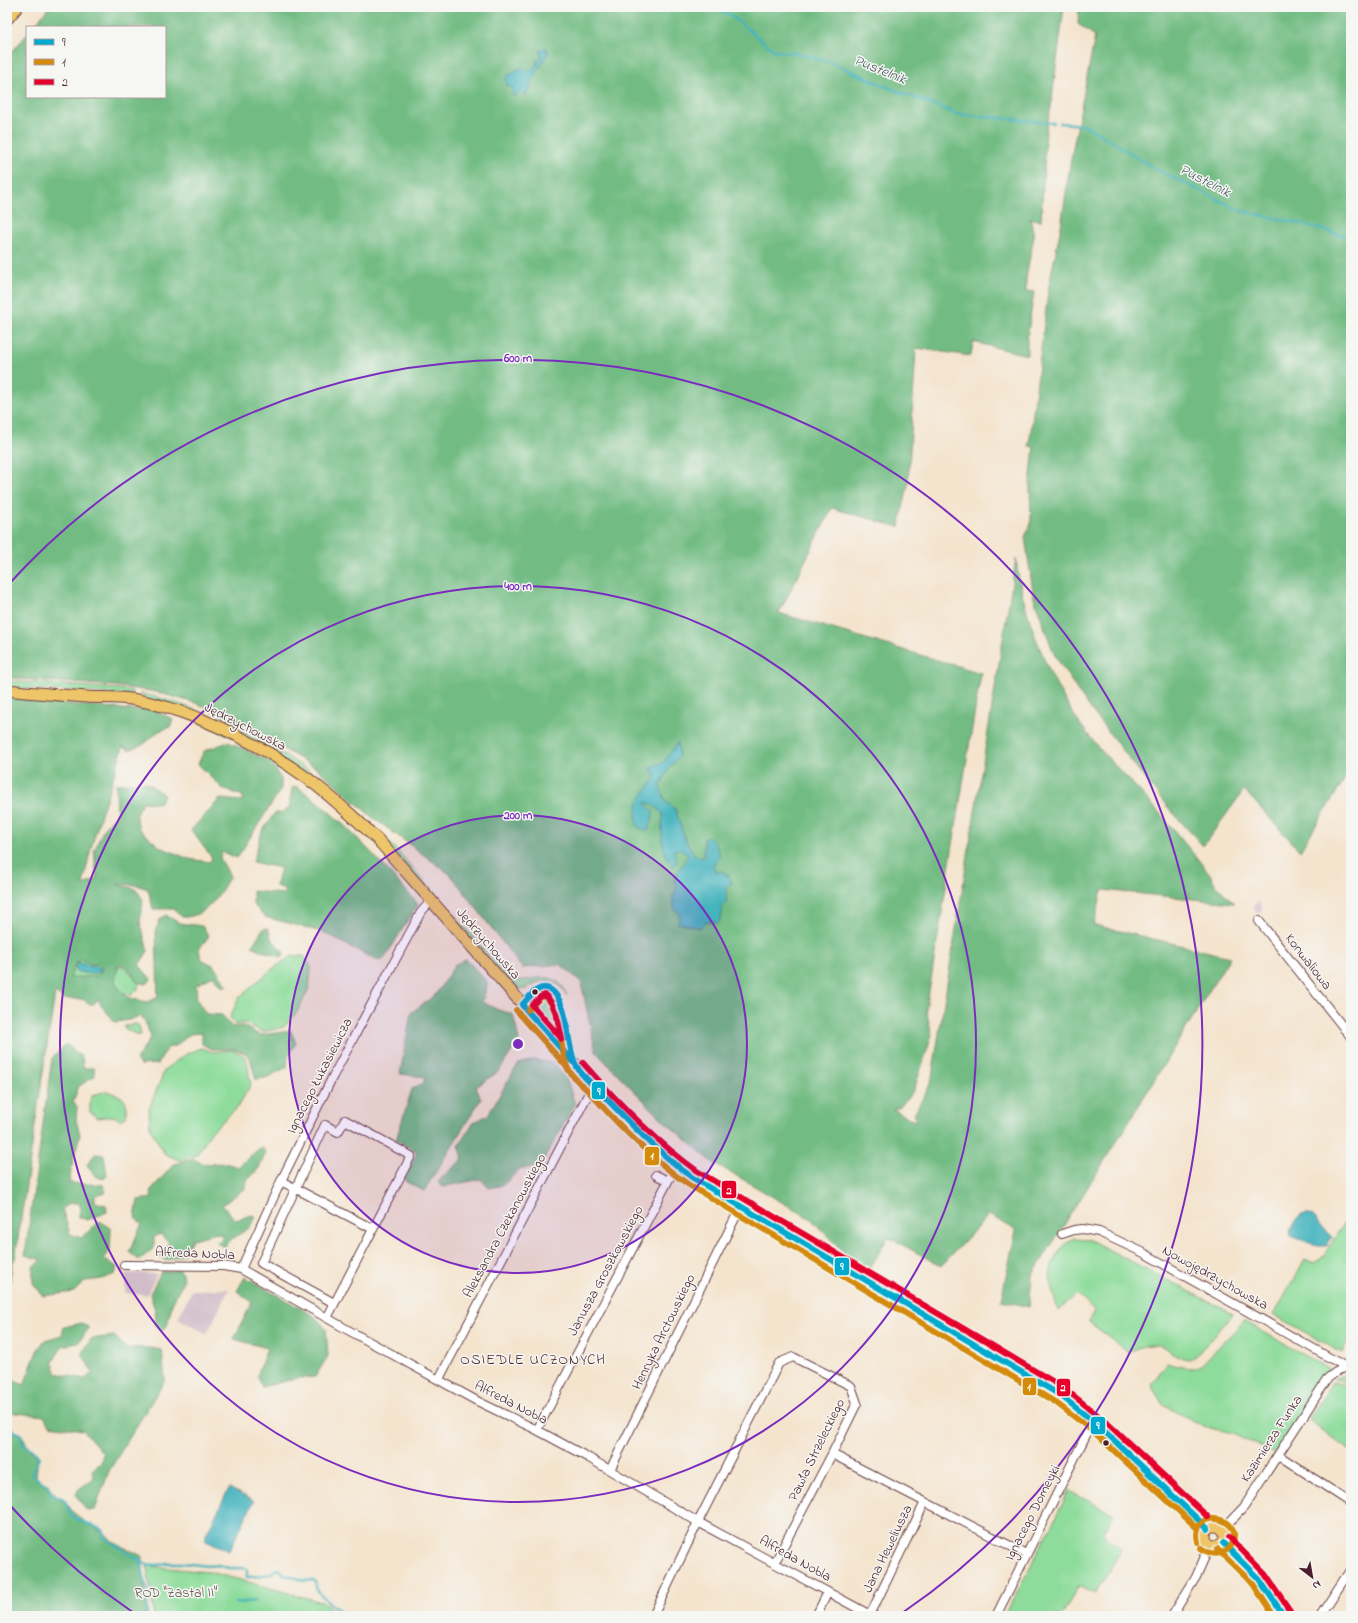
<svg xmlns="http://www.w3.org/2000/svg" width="1358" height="1623" viewBox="0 0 1358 1623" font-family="'Indie Flower',sans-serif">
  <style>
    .industrial { fill: #d1bdc9 }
    .green { fill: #8edc9b; stroke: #6c7e63 }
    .forest { fill: #72bc83; stroke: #5e6e57; fill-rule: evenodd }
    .water { fill: #45b4be; stroke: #486a74 }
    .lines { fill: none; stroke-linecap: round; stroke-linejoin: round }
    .stream { stroke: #45b4be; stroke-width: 2.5 }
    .minor-casing { stroke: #643d43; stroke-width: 10 }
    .major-casing { stroke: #643d43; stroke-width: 13 }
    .minor { stroke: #fff; stroke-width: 8 }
    .major { stroke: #eec569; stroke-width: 11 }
    .bus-1-casing { stroke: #f6f6f2; stroke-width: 9 }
    .bus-2-casing { stroke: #f6f6f2; stroke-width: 9 }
    .bus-3-casing { stroke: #f6f6f2; stroke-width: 9 }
    .bus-1 { stroke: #00a9ce; stroke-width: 6 }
    .bus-2 { stroke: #d48b09; stroke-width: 6 }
    .bus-3 { stroke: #e4002b; stroke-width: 6 }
    .ring { fill: none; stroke: #7b2cbf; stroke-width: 2 }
    .bus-dot { fill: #4a1f2b; stroke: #f6f6f2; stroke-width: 1.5 }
    .labels { text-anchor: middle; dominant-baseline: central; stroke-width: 3; stroke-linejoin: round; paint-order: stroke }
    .street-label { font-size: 14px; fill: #4a1f2b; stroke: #f6f6f2 }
    .park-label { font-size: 14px; fill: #5e584d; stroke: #f6f6f2 }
    .water-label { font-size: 15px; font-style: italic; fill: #485b66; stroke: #f6f6f2 }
    .neighbourhood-label { font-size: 15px; letter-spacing: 1px; fill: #4a1f2b; stroke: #f6f6f2 }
    .centre { fill: #7b2cbf; stroke: #f6f6f2; stroke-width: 2 }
    .ring-label { font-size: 12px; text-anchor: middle; font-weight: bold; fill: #7b2cbf; stroke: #f6f6f2; stroke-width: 3; stroke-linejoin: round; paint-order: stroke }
    .line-badge { stroke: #f6f6f2; stroke-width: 1.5 }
    .badge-label { font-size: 11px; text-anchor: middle; font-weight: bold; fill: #fff }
  </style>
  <rect width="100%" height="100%" fill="#f6f6f2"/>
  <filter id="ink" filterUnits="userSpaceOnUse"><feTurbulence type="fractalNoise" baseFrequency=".025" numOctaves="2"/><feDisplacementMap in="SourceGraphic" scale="8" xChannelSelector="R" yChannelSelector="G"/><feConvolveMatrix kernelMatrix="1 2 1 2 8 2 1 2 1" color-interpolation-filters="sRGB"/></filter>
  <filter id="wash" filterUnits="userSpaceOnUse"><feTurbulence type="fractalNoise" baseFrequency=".012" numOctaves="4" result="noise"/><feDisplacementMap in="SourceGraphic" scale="16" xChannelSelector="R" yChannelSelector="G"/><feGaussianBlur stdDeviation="0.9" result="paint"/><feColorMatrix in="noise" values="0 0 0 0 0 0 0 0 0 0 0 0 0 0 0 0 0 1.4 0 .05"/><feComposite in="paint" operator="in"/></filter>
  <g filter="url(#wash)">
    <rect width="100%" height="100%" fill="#f4e4ce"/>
    <path class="industrial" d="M1259,902l4,7 -6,4 -5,-7z
      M126,1273h3l28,1 -10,21 -22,-2z
      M229,1289l-22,45 -29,-16 14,-28z"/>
    <path class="green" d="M7,681l114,8 11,2v4l-125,-8z
      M140,693c43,9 81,26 119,48 25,14 50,28 72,46l-4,1 -34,-23 -149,-68z
      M335,791l57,54 47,53 -3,1 -101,-104z
      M447,907l62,71c18,10 44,-16 58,17h-1c-6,-14 -21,-19 -34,-9l-1,-1 -5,4 -11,-1 -71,-78z
      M292,956h12l7,11 -2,21 -12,24 -13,15 -21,5 -18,-9 -10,2 -5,-8 9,-19 32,-28z
      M79,958l24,5 2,7 -6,8h-31l4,-5v-11z
      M121,966h4l3,5 10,8c2,8 0,12 -7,16l-4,-2 -8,1 -8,-11 5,-14z
      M544,994c12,2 12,11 14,20l-6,2 3,14 6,-1 1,5 -2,3 -2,1 -25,-29c0,-9 3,-13 11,-15z
      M136,1024l3,2 2,9h-4l-13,-7 1,-2z
      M202,1048l11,4 20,-2 13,7 5,27 -14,24 -26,24 -14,22 -16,7 -16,-7 -15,-26 -1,-19 16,-40 23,-16z
      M602,1084l44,48 38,31 153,92 -2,1 -139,-82 -27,-19 -36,-34 -30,-33z
      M105,1091c15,4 26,7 20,26l-5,3 -6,-4 -16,2 -8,-6v-7l2,-9z
      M1344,1223l7,4v109l-9,17 -68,-38 31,-56 9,4 8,-5z
      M1074,1238l14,1 145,75 -39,44c-15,5 -24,-12 -37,-13 -10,-1 -19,3 -28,7l-40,-30 6,-11 -18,-17 -19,17c-5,-20 -14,-36 -1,-56 5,-8 9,-12 17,-17z
      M1244,1321l85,48 -54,85 -42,-21 -27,-6 -43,-22 -12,-20 16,-22c12,4 23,7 34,2z
      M1351,1372v12l-16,-5z
      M1333,1382l18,5v65l-43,-32z
      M1069,1491l45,23 -10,18 2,6 16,11 -27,45 -17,-8 -16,30h-58l26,-48z
      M147,1566l62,6 28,7 85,23 20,14h-188z"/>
    <path class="forest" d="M49,7h1015l-13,100 -5,22 -5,92 -11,-3 4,18 -8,42v13l8,1 -7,47v16l-54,-13 -2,14 -55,-8 -8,137 -9,42 -67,-19 -53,105 202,60 -55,337 6,25 -18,55 -14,17 -7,2 23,13 -2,-8 17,-31 85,-524c6,56 36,129 70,173 18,24 41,45 61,67 22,24 42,50 63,75l5,10 19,19 -132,-13 -8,35 136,32 -112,182 -86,137 -3,31 -28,-7 15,-70 -27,-15 -48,51 -53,-29 -22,38 -55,-56 -100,-58 -48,-41 -67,-68 -15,-70 -21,-18 -38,4 -71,-93 -80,-59 -53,-47 -57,-33 -62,-32 -43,-12 -40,-6 -109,-8v-620l20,-24v63h138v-70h-132z
      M1079,7h272v762l-51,82 -56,-61 -41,56 -37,-41 -60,-76 -25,-33 -27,-42 -20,-56 -9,-61 6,-13 -1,-39 4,-38 -5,-1 20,-161 12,-58 9,-63 25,-128 -17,-12z
      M7,698l126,12 18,-1 22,10 -3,8 -11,4 -15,13 -15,6 -6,-3c-14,46 -32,91 -40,138l14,-6 -3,-28 11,-25 12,-11 -1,-31 30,-2 18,13 -5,8 -17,-1 -6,15 3,12 21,18 29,12 21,3 2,-4 -21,-28 29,-31 22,2 1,-5 -21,-8 -24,-24 6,-13 24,-9 43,20 10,17v10l-44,69 -15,-6 -2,6 10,18c-11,19 -24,42 -48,41l-8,-8h-21l-5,-20 -11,-4 -20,-1 19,5 7,11 -3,22 8,29 -9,14 12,14 -4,5 -10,-2 -6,-10 -9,-8 -4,1 -3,16 4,8 11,9 17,4 11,-5 -2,-67 4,-11 6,-4 13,8 23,3 7,10 -10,13 2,10 12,6 14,20 -4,2 -10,-11 -17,9 1,15 9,14 16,1 10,12 11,-1 17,9 31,-4 5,12 -8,14 -1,10 -19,10 -12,3 -6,-22 -5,-5 -12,-4h-21l-10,-5v-11l-12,1 -14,12 -9,2 -9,16 -18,1 -4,-5 15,-23 -7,-18 -4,-3 -11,4 -14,2 -14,-17 -3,-6 -4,5h-4l-8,-5h-18l-9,-6 -40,265 -3,7 -5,36zM82,960l9,4h9l3,5 -6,7 -27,2 5,-14z
      M296,786c47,32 84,76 122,118l-34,55 -8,1 -54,-28 -57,-15 -12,-13v-13l30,3 2,-5 -9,-3 5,-18 -28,-6 9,-31 13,-18h6l8,-5 3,-20z
      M268,928l3,10 13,15 -2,4 -20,-6 -10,-5 11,-17z
      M466,959l22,24 -6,19 16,8 15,4 6,26 -20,31 -23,16 5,12 -57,92 -19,-10 12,-29 -21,-12 16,-51 11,-6 2,-6 -25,-3 11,-61 25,-19 19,-29z
      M66,1044l16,13 1,11h11l1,8 -16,10 -6,16 4,5 -1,13 4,15 -7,24 -4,24 34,2 3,7 -11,3v7l11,3 1,7 -20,8 -8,-3 1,-14h-10l-8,6 8,25 11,4 19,-17 11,8 -1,22 -6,8 13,8 -2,7 -13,5 -17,2 -11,11 -31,4 -10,-13v-17l9,-6 -17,-5 27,-197z
      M534,1060l20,3 12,13 9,29 -36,63h-18l-18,17 -14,3 -8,-9 -39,8 -4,-4c6,-10 17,-15 25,-25l-4,-13 14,-22 15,-8 30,-51z
      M261,1147l5,5 -7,16 -14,15 1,5 -24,17 14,15 16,-5 4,2 -7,11 -20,13 -5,6 -7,-4 7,-7 -7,-3 -25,6 -8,15 -19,7 -5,-6 9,-12 -9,-9 -6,3v11l-15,12 -10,-8 13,-28 -7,-6 3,-18 14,-2 -2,-7 24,-27 20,-5 9,5 22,-1 13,4z
      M95,1154l9,1 3,21 -4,3 -8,-3 -8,-11z
      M180,1270l4,9 -12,25 -5,22 -6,4 -6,-4 1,-13 -6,-19 11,-22z
      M245,1277l69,39 12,13 2,27 -13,21 -18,1 -35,9 -5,-11 10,-28 -33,-9 18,-37 -15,-11z
      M82,1323l7,5 -11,15 -16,3 -9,16 3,11 29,6 8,-6 -11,-19 9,-15 23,-3 12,12h24l12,2 3,30 -56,91 -14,39 -8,1 -11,-16 2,-5 16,-12 -2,-8 9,-7 2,-10 -20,-23 -33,-5 -6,-9 -37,-4v-34l17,7 13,-34 8,-11 17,-5 2,-8z
      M7,1424l17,14 4,10 10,9 -2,20 31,27 7,9 10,8 22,13 7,8 29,14 5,60h-140z"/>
    <path class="water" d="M546,47l2,6 -3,6 -10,15 -6,16 -3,2v3l-6,-3 -4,2v3l-6,-4 2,-1 1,-4 -6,-2 -1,-9 14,-9 10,3 7,-7v-4l5,-1 -2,-8z
      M678,742l1,14 -11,14 -8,17 6,15 9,7 11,32 7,12 7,5 4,-1v-19l4,-2 7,7 5,13 -7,10 3,6 6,-1 7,5 3,7 -5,4 -1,17 -3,1 -4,17 -4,2 -1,-3 -9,2 -5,5 -22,-5 2,-9 -6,-5 -1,-12 4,-11 -3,-6 5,-11 9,-13 -6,-7 -8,1 3,12 -4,5c-13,-18 -12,-31 -10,-53l-11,-10 -7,-1 8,8 -1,10 -5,11 -10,-6c-4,-26 6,-28 18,-49l-4,-10 13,-5z
      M78,963l22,4 2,3c-7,6 -17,4 -25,1l-2,-4z
      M1310,1214l4,2 5,9 13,12 -5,9h-9l-27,-10c-3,-6 4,-15 9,-20 3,-2 6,-2 10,-2z
      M229,1488l25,13 -25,50 -25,-12z"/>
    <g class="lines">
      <path class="stream" d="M710,7l19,7 46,37 21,2 34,9 64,28 63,24 97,9
        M1060,123l25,2 71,44 85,42 58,12 41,12h11
        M7,1425l3,5 11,4 2,10 12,8 4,6 -7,16 8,7 8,4 2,10c4,2 9,1 12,3 6,3 5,12 9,17 9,9 22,8 32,16v6l42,27 12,1 10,-2h16l25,3 10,-1 10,3h17l2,1v8c6,1 16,-3 24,-3l5,-5 4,1 6,6h6l12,5 9,-1 2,2 2,8 11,12 19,14
        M141,1563l6,27 -2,7 2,6v13
        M235,1603l20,-2"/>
    </g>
  </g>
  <g filter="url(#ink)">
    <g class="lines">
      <defs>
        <path id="minor" d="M1259,921l92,116
          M1344,1029l7,-9
          M656,1175l12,6
          M281,1181l92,48
          M1062,1234l12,-4 9,-1 16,3 43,20 204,115
          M124,1265l99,1 18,3 107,61 129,71 60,29 52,28 109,64 174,94
          M241,1269l40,-88 52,-105 88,-164 10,-11
          M327,1318l84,-162 -66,-36 -7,12 -13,-7 -64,138 73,40
          M439,1379l154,-294
          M537,1430l139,-264
          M832,1454l93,48 -55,113
          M1278,1455l73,48
          M610,1470l131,-264
          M925,1502l101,52
          M1223,1529l21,-22 84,-129 8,-6 14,-7
          M653,1616l45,-94 81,-159 14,-6 58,29 6,17 -25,51 -57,108
          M816,1616l12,-24
          M996,1616l92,-185 7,-8
          M1172,1616l24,-39 14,-32
          M1320,1616l31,-47"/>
        <path id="major" d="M7,19l10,-12
          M7,690c26,3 52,5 79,7 17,1 34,0 51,3 58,11 123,44 170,78 25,19 48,40 71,62l248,282 34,32 33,24 367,217 40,32 108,102
          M1205 1536a10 10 0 1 1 20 0a10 10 0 1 1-20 0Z
          M1223,1543l36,36 25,37"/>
      </defs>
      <use href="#minor" class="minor-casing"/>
      <use href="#major" class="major-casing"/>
      <use href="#minor" class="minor"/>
      <use href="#major" class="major"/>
      <defs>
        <path id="bus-1" d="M522,1005c7,-8 18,-23 29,-15 20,15 14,57 26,77 5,9 13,15 20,22 31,32 60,63 96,89l367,217 40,32 108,102
          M522,1005l51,57
          M1223,1543l36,36 25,37"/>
        <path id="bus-2" d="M516,1010l51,57
          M528,1010l14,-14 4,1c17,16 12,51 22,72 6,11 17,18 25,27 29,33 60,64 96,89l366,217 40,31 103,96
          M1198,1542c-9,-38 52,-24 32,4 -7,11 -19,9 -29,2
          M1217,1549l36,35 21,32"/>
        <path id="bus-3" d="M545,995c11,9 14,30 17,44l-30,-34 8,-8z
          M583,1063c35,40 71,77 114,108l367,217 41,33 103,96
          M1229,1537l36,37 26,38"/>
      </defs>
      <use href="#bus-1" class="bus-1-casing"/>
      <use href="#bus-2" class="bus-2-casing"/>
      <use href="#bus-3" class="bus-3-casing"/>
      <use href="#bus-1" class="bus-1"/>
      <use href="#bus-2" class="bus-2"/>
      <use href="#bus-3" class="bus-3"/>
    </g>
  </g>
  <circle cx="518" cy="1044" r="229" fill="#7b2cbf" fill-opacity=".12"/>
  <g class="ring">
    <circle cx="518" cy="1044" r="229"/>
    <circle cx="518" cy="1044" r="458"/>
    <path d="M134 1613A686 686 0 0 1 8 1503M8 585A686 686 0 1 1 902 1613"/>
  </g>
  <g class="bus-dot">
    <circle cx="535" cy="992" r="3.5"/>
    <circle cx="1106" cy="1443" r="3.5"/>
  </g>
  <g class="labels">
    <g class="street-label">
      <text transform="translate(245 727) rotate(27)">Jędrzychowska</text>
      <text transform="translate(488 944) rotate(49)">Jędrzychowska</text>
      <text transform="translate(1308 962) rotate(52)">Konwaliowa</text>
      <text transform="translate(320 1076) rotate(-63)">Ignacego Łukasiewicza</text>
      <text transform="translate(505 1226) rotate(-62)">Aleksandra Czekanowskiego</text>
      <text transform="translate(195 1254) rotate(2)">Alfreda Nobla</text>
      <text transform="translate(606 1271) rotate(-62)">Janusza Groszkowskiego</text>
      <text transform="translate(1215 1278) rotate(29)">Nowojędrzychowska</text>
      <text transform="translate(664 1332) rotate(-64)">Henryka Arctowskiego</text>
      <text transform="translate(511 1403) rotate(27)">Alfreda Nobla</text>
      <text transform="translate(1272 1439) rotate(-57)">Kazimierza Funka</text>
      <text transform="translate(817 1450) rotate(-64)">Pawła Strzeleckiego</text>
      <text transform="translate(1033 1513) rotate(-63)">Ignacego Domeyki</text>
      <text transform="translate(888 1549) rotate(-64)">Jana Heweliusza</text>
      <text transform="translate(795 1559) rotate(29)">Alfreda Nobla</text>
    </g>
    <g class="park-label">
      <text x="176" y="1593">ROD "Zastal II"</text>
    </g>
    <g class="water-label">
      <text transform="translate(880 70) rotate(22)">Pustelnik</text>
      <text transform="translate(1205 181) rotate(27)">Pustelnik</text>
    </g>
    <g class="neighbourhood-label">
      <text x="533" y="1360">OSIEDLE UCZONYCH</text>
    </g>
  </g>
  <circle cx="518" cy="1044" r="6" class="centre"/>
  <g class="ring-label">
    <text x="518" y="362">600 m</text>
    <text x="518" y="590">400 m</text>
    <text x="518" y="819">200 m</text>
  </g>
  <g class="line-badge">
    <rect x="591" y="1081" width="15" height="19" rx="4" fill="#00a9ce"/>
    <rect x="644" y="1146" width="16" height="20" rx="4" fill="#d48b09"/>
    <rect x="721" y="1180" width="16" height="19" rx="4" fill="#e4002b"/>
    <rect x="834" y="1257" width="16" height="19" rx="4" fill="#00a9ce"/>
    <rect x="1022" y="1377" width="15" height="19" rx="4" fill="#d48b09"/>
    <rect x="1056" y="1378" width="15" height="19" rx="4" fill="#e4002b"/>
    <rect x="1090" y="1416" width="16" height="19" rx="4" fill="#00a9ce"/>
  </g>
  <g class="badge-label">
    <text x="599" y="1095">9</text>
    <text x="652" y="1160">1</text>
    <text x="729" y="1194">2</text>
    <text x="842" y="1270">9</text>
    <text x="1029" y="1391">1</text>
    <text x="1063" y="1391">2</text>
    <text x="1098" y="1429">9</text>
  </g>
  <rect width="1358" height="1623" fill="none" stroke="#f6f6f2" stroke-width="24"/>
  <rect x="26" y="26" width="140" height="72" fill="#f6f6f2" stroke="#b1a0a2"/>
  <rect x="34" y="39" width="20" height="6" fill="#00a9ce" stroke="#b1a0a2"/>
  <text x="62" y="46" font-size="12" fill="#4a1f2b">9</text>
  <rect x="34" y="59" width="20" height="6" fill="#d48b09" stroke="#b1a0a2"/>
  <text x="62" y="66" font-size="12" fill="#4a1f2b">1</text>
  <rect x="34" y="79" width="20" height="6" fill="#e4002b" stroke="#b1a0a2"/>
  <text x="62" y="86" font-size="12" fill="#4a1f2b">2</text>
  <g transform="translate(1312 1577) rotate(149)" stroke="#f6f6f2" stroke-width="3" paint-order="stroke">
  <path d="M0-3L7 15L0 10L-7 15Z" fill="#4a1f2b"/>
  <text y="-6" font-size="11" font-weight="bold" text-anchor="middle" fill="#4a1f2b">N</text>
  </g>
</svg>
